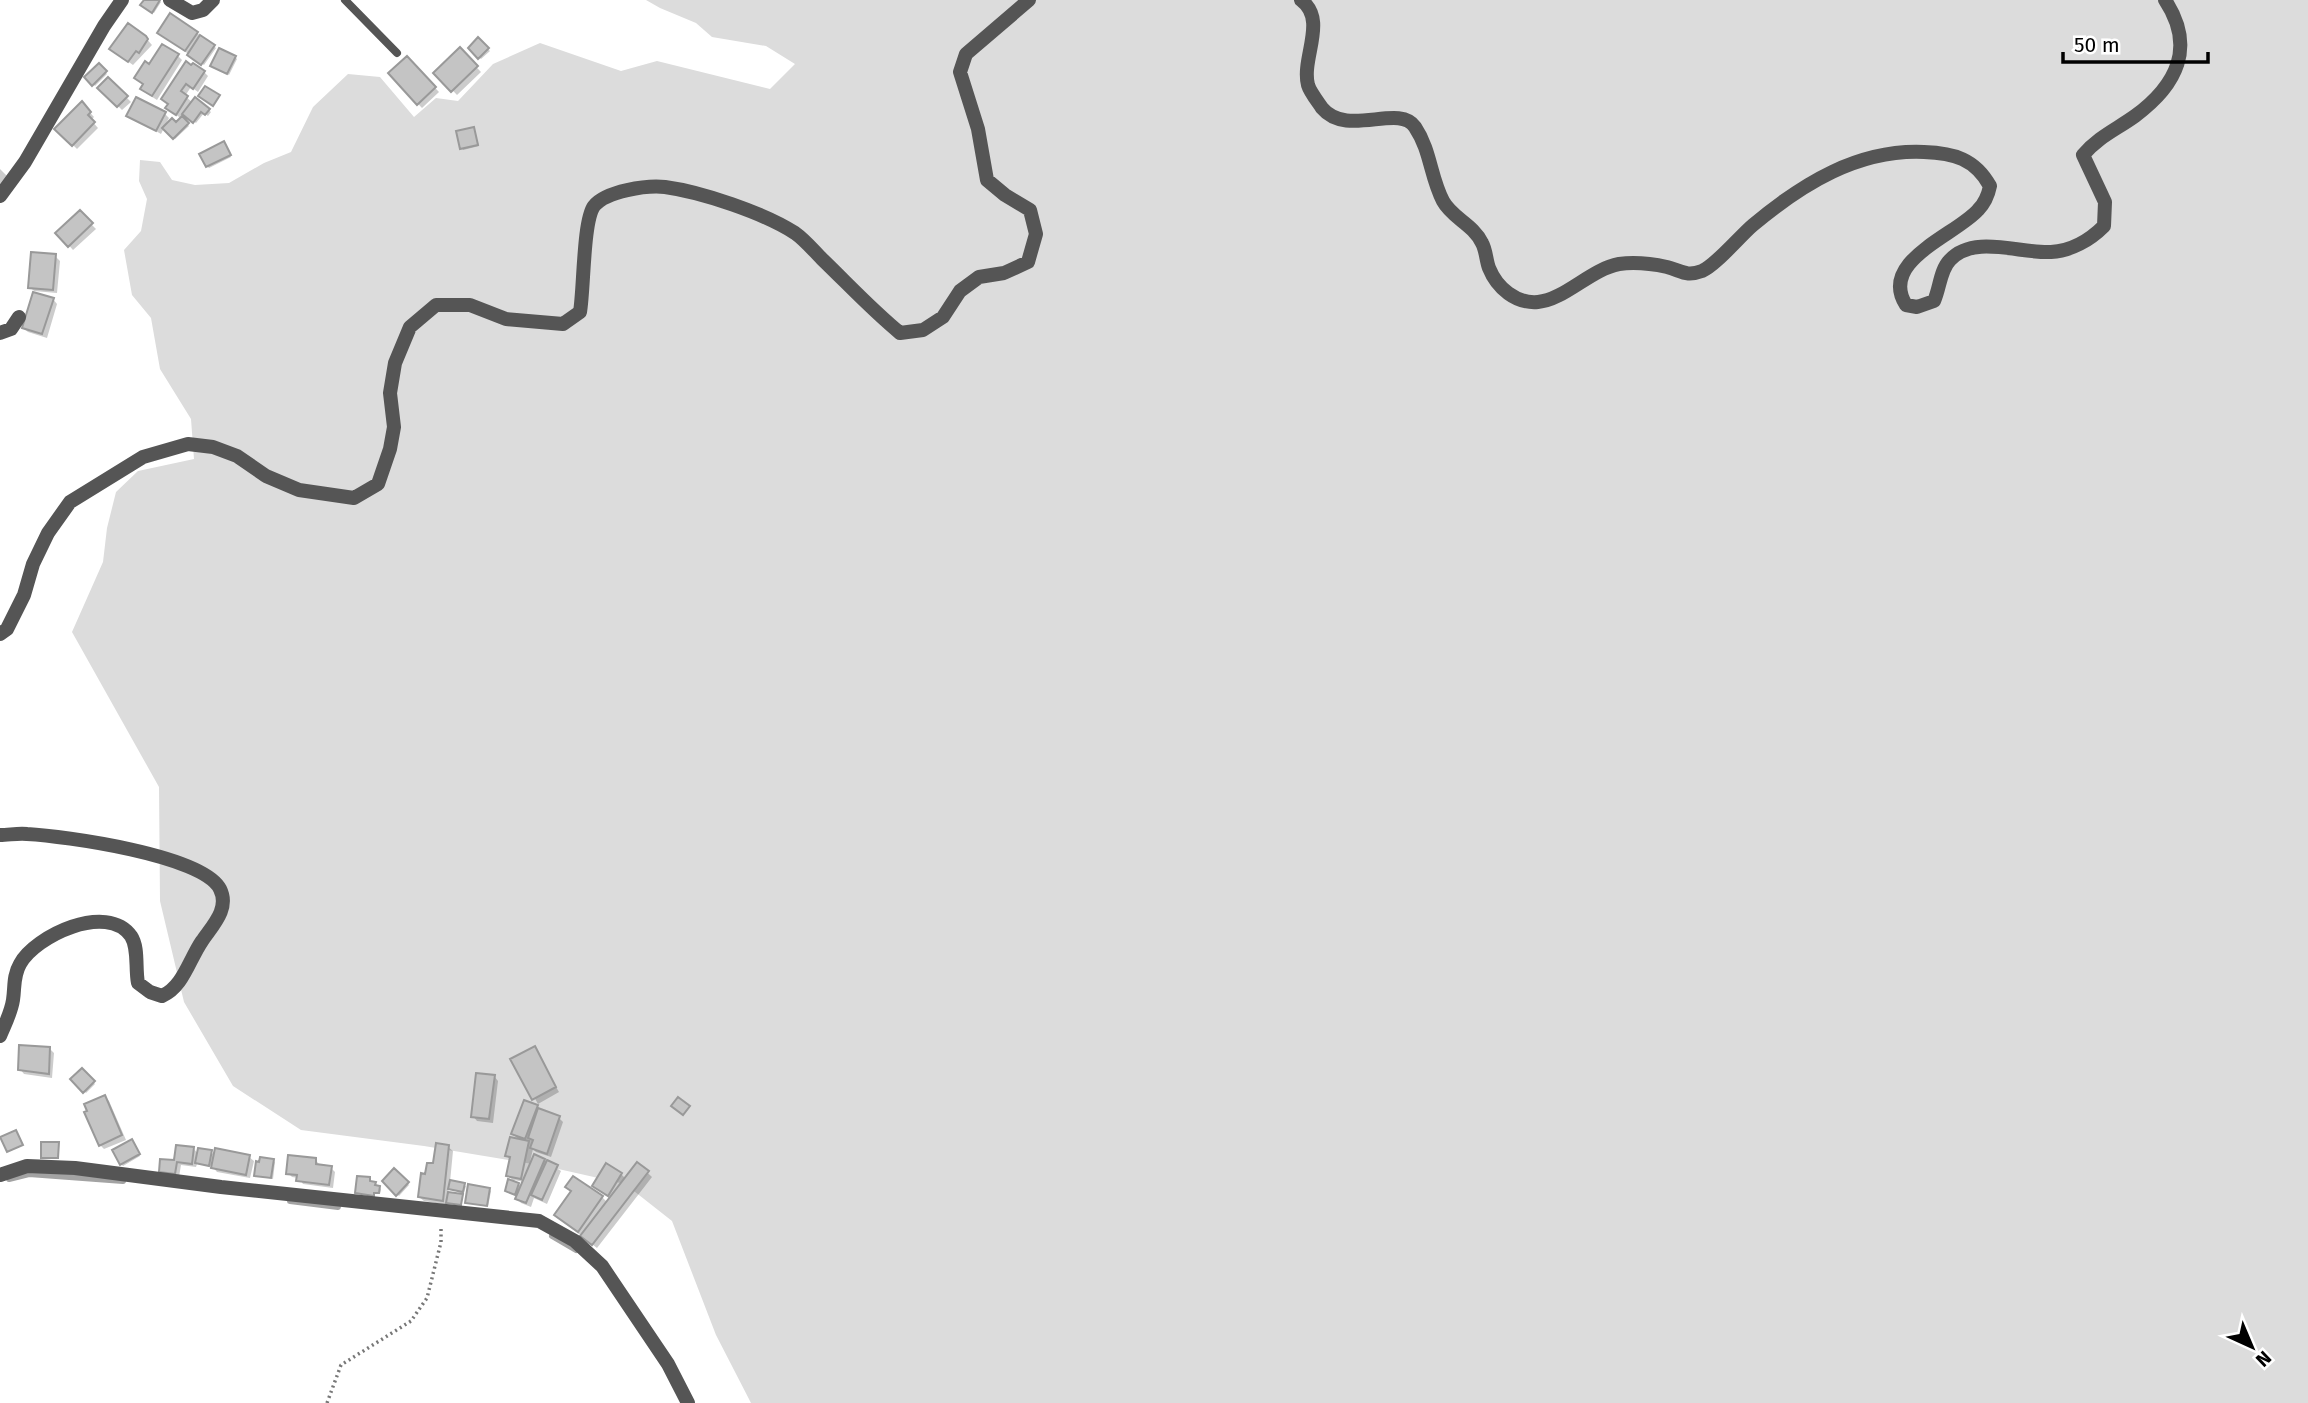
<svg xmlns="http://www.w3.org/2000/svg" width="2308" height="1403" viewBox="0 0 2308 1403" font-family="'Fira Sans',sans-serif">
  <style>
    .green { fill: #dcdcdc }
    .shadow { fill: #0003; fill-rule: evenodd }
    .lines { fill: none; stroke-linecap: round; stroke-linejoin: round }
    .stream { stroke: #a3a3a3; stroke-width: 6 }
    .building { fill: #c4c4c4; stroke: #999; stroke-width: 2 }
    .path { stroke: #777; stroke-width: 3.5; stroke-dasharray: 2 3.5; stroke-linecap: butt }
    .lane { stroke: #555; stroke-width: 8 }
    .street { stroke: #555; stroke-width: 14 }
  </style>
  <rect width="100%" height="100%" fill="#fff"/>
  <path class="green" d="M646,0h1662v1403h-1557l-35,-68 -44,-114 -47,-37 -80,-18 -121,-20 -123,-16 -68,-44 -49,-84 -24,-101 -1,-114 -87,-155 31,-70 4,-34 9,-36 22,-21 56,-12 -3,-40 -31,-50 -9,-51 -19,-23 -8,-45 17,-19 6,-32 -8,-18 1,-21 20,2 12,18 23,5 34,-2 35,-20 27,-11 22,-45 35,-33 32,3 34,40 22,-19 22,3 35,-37 47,-21 81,28 36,-10 113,28 25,-25 -29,-18 -54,-9 -16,-14 -36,-15z"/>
  <path class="shadow" d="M146,0h13l2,2 -7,11 -10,-7z
    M159,33h38l19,15 -12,17z
    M145,37l7,8 -19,20 -17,-12z
    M478,40l12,11 -9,8 -11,-11z
    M460,50l21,22 -24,23 -21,-22z
    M178,56l4,4 -25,40 -11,-7 -4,-4 7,-23z
    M235,57l2,2 -8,16 -15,-8z
    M407,58l32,34 -17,16 -32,-34z
    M99,65l8,9 -12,12 -8,-9z
    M204,72l4,4 -10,16 -7,-5 -6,9 8,7 3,-3 15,12 -3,4 -4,-3 -8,10 -12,-10 -3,4 8,9 -14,13 -11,-11 -3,6 -33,-19 37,-1 4,4 -5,9 12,-3 6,-5 -10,-7 -3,-7 -6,-6z
    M108,79l23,23 -9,8 -22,-22z
    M82,104l12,13 -3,3 7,8 -21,21 -20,-20z
    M474,128l5,18 -16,4 -1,-2z
    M225,145l6,12 -22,11 -2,-2z
    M0,169l8,8 -8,8z
    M80,213l16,16 -23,21 -15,-17z
    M55,256l5,5 -3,32 -23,-2 -4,-4z
    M53,299l4,5 -10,34 -19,-6 -5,-4z
    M49,1048l5,5 -2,25 -28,-4 -4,-5z
    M534,1048l25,44 -21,12 -25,-45z
    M82,1070l13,14 -9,9 -13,-14z
    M494,1076l4,5 -5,42 -16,-2 -4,-5z
    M105,1097l4,4 17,39 -22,9 -4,-4z
    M537,1106l5,6 17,6 4,4 -12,35 -15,-5 -3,-3 -4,17 15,-6 17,11 -14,33 -13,-6 -3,9 -10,-4 -4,-5 1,-2 -11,-5 9,-7 -8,-9 3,-15 -4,-4 13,-15 -7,-7zM514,1180l10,2 -2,5z
    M133,1143l7,13 -17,10 -2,-2z
    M58,1144l1,15 -17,-2z
    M448,1147l5,4 -3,31 16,4 -2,7 -12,-3 -3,-2 -1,6 14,2v10l-14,-4 -1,3 -23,-4 -5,-4 8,-21z
    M194,1149l4,5 13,-2 4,4 34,1 5,4 -4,17 -33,-6 -5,-6 -15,-2 -1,3 -15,-2 -2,12 -14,-1 11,-14z
    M273,1160l2,2 -2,17 -18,-4z
    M316,1160l4,6 11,2 4,4 -2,16 -30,-4 -4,-6 -7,-1 -4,-4z
    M638,1164l14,13 -55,71 -36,-28 41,-23 6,6 4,-5 -13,-8 22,-16 5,5z
    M395,1170l14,15 -10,11 -15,-15z
    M370,1179l1,4h4l6,6 -1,5h-5v2l-16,-2 -2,-1z
    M489,1189l2,2 -3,16 -21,-5z"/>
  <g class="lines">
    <path class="stream" d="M9,1179l20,-5 94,7
      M290,1201l48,6
      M552,1236l24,14"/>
  </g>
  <path class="building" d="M144,0h16l-8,13 -12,-8z
    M170,13l28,19 -13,19 -28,-18z
    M128,23l18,13 2,3 -9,14 -3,-2 -8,11 -19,-13z
    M200,35l15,10 -14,20 -14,-10z
    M478,37l11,11 -11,11 -10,-11z
    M162,44l17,10 -27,42 -12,-7 3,-5 -9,-6 11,-17 4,3z
    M460,47l18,19 -27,26 -18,-19z
    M219,48l17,8 -9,18 -17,-8z
    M407,56l29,31 -19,18 -29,-32z
    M186,61l5,4 2,-2 12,8 -12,18 -7,-5 -5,7 7,5 -12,19 -11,-7 3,-4 -7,-5z
    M99,63l8,8 -15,15 -8,-9z
    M108,77l20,19 -11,11 -20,-19z
    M205,86l15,9 -7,11 -15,-10z
    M136,97l30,15 -10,19 -30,-15z
    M195,97l15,12 -5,6 -4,-3 -8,11 -11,-9z
    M82,101l9,11 -3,3 7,7 -23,24 -18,-17z
    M182,116l7,7 -16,16 -11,-11 10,-10 4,4z
    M474,127l4,18 -18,4 -4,-18z
    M224,141l7,14 -25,12 -7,-13z
    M80,210l13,13 -25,24 -13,-14z
    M31,252l25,2 -3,36 -25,-2z
    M33,292l21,6 -12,36 -20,-6z
    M19,1045l31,2 -1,27 -31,-4z
    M535,1046l21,41 -24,13 -22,-41z
    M82,1068l13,13 -12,12 -13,-14z
    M476,1073l19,2 -6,44 -18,-2z
    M105,1095l17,40 -23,11 -15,-34 3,-1 -3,-7z
    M678,1097l12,9 -7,9 -12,-9z
    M524,1100l14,5 -13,34 -14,-5z
    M538,1108l22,8 -13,38 -17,-6 3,-8 -5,-2z
    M16,1130l7,15 -16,7 -7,-15z
    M510,1137l19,4 -8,38 -15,-3 4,-19 -5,-1z
    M132,1139l8,15 -20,11 -8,-15z
    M41,1142h18l-1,16h-17z
    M436,1143l13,2 -6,56 -25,-4 3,-24 4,1 2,-11h6z
    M176,1145l18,2 -2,17 -15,-2 -2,12 -16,-2 1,-13 14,1z
    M198,1148l14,2 -3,16 -14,-3z
    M215,1148l35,7 -4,20 -35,-7z
    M534,1154l11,5 -19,44 -11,-4z
    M288,1155l28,3v6l16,2 -3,19 -33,-4 1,-6 -11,-1z
    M260,1157l14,2 -3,19 -17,-2 2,-15 3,1z
    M547,1160l11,5 -16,35 -11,-5z
    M637,1162l12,9 -57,74 -12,-9z
    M606,1163l16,10 -14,23 -16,-10z
    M394,1168l15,14 -13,14 -14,-15z
    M357,1176l13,1v4l6,1 -1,3 5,1 -1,7h-5v3l-19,-3z
    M573,1176l30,20 -25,36 -24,-17 17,-24 -6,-4z
    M508,1179l11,4 -4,12 -10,-4z
    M450,1180l15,3 -2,9 -15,-3z
    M468,1184l22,4 -3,18 -22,-3z
    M448,1192l15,2 -2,11 -15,-2z"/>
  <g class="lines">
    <path class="path" d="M327,1403l14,-38 70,-44 16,-23 14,-56v-16"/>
    <path class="lane" d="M345,0l52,53"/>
    <path class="street" d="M170,0l22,13 11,-3 10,-10
      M1301,0c27,20 0,58 7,85 2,7 10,17 14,23 25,30 77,-5 93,19 16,24 15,49 28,74 9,17 30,23 39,42 4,7 4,17 7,25 8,20 27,36 49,34 26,-2 53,-33 81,-38 15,-2 34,0 48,3 15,4 19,10 35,4 14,-6 38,-35 51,-46 49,-41 105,-76 171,-73 30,1 51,7 66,34 -2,10 -5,17 -12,24 -22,25 -100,51 -72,95l11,2 17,-6c6,-13 6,-31 16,-41 24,-26 71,-6 101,-8 20,-1 39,-12 53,-26l1,-24 -22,-47c15,-18 34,-26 52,-39 42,-31 61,-69 30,-116
      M0,196l25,-34 79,-136 18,-26
      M0,333l11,-4 8,-12
      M0,634l7,-5 17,-34 9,-31 15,-31 22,-31 73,-45 45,-13 25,3 24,9 29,20 33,14 55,8 24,-14 12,-35 4,-22 -4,-34 5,-30 15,-36 26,-22h34l36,14 57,5 17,-12c4,-23 3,-91 14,-106 12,-15 53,-21 71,-19 37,5 99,26 130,46 10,7 19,18 27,26 26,25 50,51 78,74l23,-3 20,-13 17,-26 19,-14 25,-4 24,-11 8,-28 -6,-24 -25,-15 -18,-15 -9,-51 -18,-57 6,-18 63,-54
      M0,835c9,0 18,-2 27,-1 37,2 176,21 193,55 10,20 -8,37 -18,52 -13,19 -19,46 -40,55l-12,-4 -12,-9c-3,-15 1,-35 -7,-47 -24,-34 -96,0 -111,28 -7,12 -5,23 -7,36 -2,13 -8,24 -13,36
      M0,1175l27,-9 48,2 146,19 318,34 36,20 27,25 66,98 20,39"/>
  </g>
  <g transform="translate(2252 1347) rotate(136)" stroke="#ffffff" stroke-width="5" paint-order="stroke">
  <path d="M0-5L12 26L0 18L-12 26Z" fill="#000000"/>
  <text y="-10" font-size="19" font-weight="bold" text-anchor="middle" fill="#000000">N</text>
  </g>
  <path d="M2063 52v10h145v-10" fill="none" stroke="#000000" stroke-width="3.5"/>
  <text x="2074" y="52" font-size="21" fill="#000000" stroke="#ffffff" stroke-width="5" paint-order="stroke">50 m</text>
</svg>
